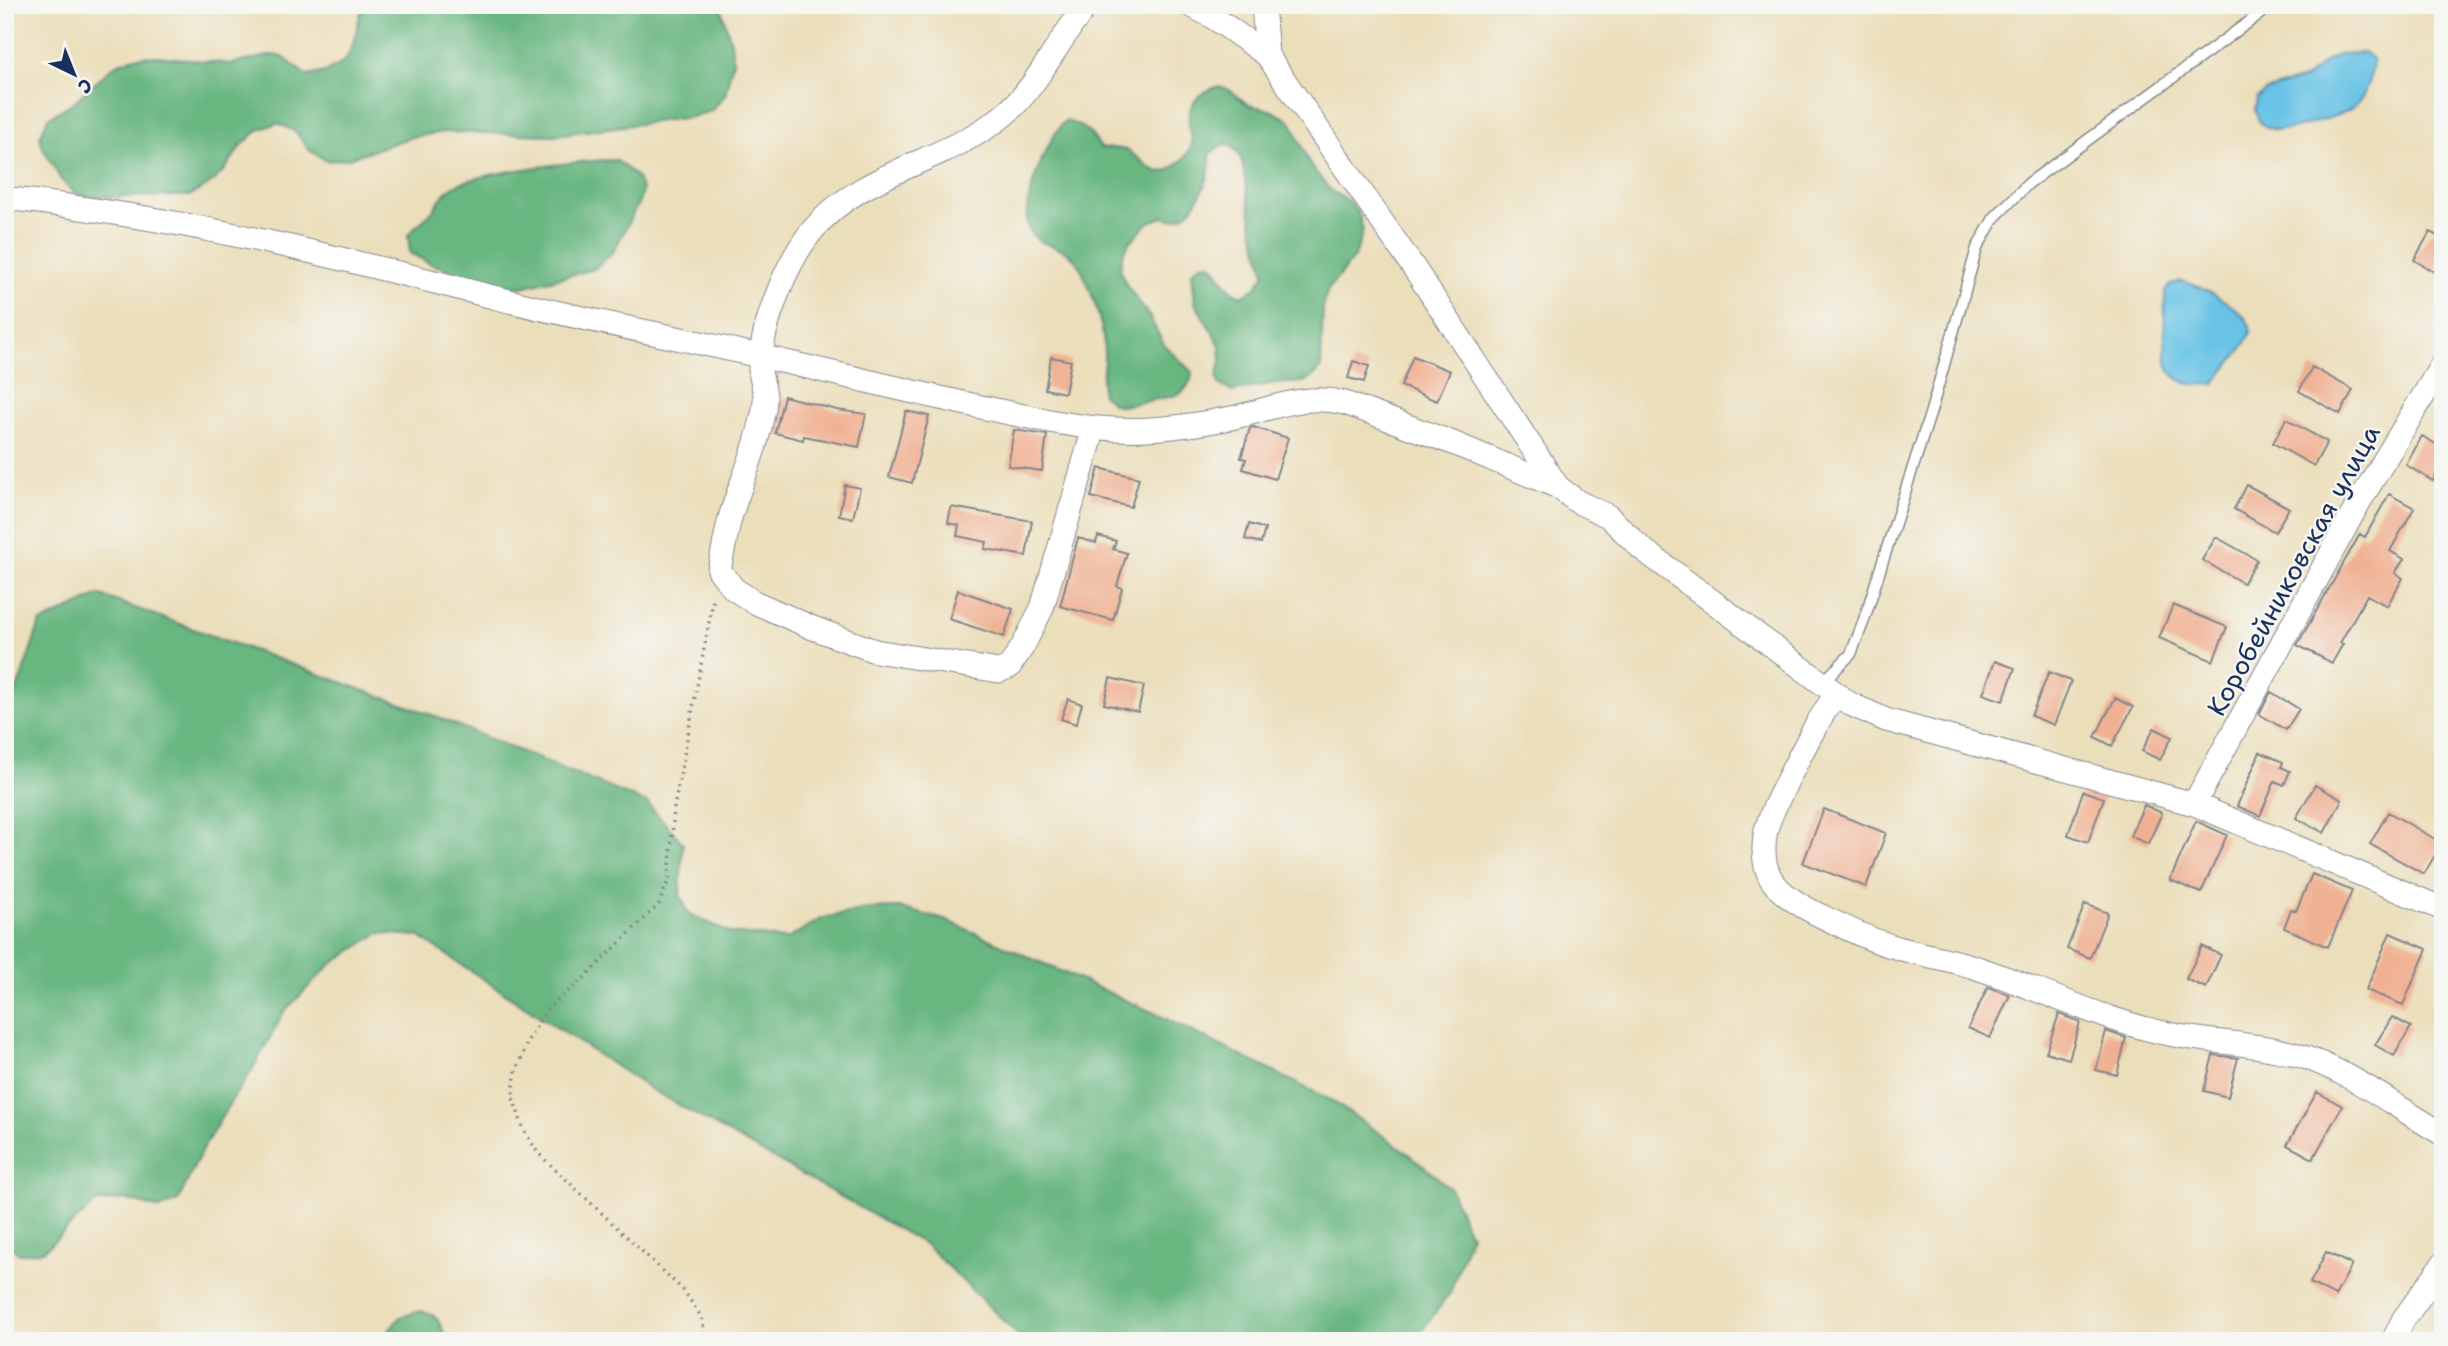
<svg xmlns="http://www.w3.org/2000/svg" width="2448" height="1346" viewBox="0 0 2448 1346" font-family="'Shantell Sans',sans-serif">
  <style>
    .forest { fill: #67b680; stroke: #41726f; stroke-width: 2 }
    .water { fill: #68c3e6; stroke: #4279a2; stroke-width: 2 }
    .building { fill: #f0b193 }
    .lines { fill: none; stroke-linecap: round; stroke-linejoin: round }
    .lane-casing { stroke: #83868c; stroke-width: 13 }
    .street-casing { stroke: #83868c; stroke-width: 25 }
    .path { stroke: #83868c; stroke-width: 3.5; stroke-dasharray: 2 5; stroke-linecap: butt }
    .lane { stroke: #fff; stroke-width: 10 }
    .street { stroke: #fff; stroke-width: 23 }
    .labels { text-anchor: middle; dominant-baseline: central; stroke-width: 5; stroke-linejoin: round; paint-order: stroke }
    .street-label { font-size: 26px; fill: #1b2f5e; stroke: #f6f6f2 }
  </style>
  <rect width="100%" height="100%" fill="#f6f6f2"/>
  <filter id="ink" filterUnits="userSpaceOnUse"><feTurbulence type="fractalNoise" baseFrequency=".0143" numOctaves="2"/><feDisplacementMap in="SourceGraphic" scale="14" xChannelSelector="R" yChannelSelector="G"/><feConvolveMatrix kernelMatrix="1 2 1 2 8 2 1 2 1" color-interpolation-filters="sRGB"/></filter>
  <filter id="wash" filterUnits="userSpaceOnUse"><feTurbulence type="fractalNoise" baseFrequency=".00686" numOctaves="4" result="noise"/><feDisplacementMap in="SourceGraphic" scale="28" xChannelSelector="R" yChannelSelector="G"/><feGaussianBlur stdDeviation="1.57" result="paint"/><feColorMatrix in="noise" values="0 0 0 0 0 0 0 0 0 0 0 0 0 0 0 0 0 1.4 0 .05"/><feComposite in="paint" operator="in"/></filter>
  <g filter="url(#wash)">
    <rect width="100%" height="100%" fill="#ebdeba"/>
    <path class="forest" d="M363,5h357l11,37 2,19 -8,34 -14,16 -20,6 -136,18 -111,-3 -32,5 -63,21 -22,3 -18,-11 -13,-18 -18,-9 -20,7 -17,16 -18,26 -16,14 -18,10h-10l-85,1 -18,-3 -15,-14 -19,-34 -2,-10 8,-18 26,-16 42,-38 19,-7 22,-1 74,8 42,-9 10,2 24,19c52,-8 43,-31 56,-71z
      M1216,87l10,1 23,17 21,5 21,11 19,44 20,25 20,12 9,13 4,16 -8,25 -27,34 -5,14 -2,64 -10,11 -8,3 -33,2 -38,8 -13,-8 -2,-7 4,-16 -1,-16 -25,-42 -3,-31 9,-8 8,-1c14,10 15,27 32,33l14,-8 10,-14 -11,-41 -12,-72 -4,-9 -9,-7 -9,1 -9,7c-2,8 -1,16 -3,23 -6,19 -21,51 -45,41l-14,5 -20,21 -7,13 -2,15 7,15 22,30 15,29 28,27 -1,8 -5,8 -5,5 -8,3 -51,10 -8,-2 -12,-9c-2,-15 3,-28 2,-43 0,-23 -9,-51 -18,-72 -4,-10 -9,-21 -18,-27 -12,-8 -27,-7 -37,-20 -16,-19 17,-97 34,-112 17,3 27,13 36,27 9,0 20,-1 27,3 16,9 27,31 47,15 8,-6 18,-16 17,-27 0,-5 -3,-10 -3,-16 -2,-18 10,-31 27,-36z
      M616,160l20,16 6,14 -2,10 -26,51 -20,18 -72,18 -17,-1 -74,-22 -21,-11 -2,-18c6,-9 16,-14 23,-22 7,-9 10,-19 20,-25 23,-16 135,-28 165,-28z
      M99,595l328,118 220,90 36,40 -3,52 9,19 41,19 57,6 36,-21 44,-9 33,-1 48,13 204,91 179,88 77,53 42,35 20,48 -20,57 -36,48h-393l-3,-6 -92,-90 -279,-158 -229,-151 -39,-3 -49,32 -46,47 -33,60 -20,29 -29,49 -24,51 -18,8 -35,-10 -30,4 -52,48 -24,3 -14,-12v-518l35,-101z
      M420,1311c20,2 20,14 27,30h-67l20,-24z"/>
    <path class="water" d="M2365,53l8,7c-1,15 -7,35 -18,46 -10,9 -67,26 -80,24 -6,-1 -10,-4 -15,-7l-5,-13 2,-12 8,-7 41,-13 21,-18 13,-6z
      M2181,281c17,3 76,32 69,54 -4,11 -28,38 -36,49 -14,1 -31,2 -42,-10 -10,-11 -7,-66 -7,-83l5,-6z"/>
    <g id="blocks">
      <path class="building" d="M2430,232l13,7v18l-9,15 -20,-12z
        M1413,356l37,15 -13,30 -36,-15z
        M1051,357l20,4 -6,32 -20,-4z
        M1353,361l16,5 -5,16 -16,-4z
        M2312,367l41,23 -13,24 -41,-23z
        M784,396l53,14 29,4 -7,33 -55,-11 -1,4 -28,-7z
        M906,411l23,5 -17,67 -23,-6z
        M2286,419l41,23 -13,24 -41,-23z
        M1253,427l35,11 -13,41 -32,-10 3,-10 -5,-1 9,-30z
        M1014,430l33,5 -5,36 -34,-5z
        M2422,436l21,12v15l-10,18 -27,-16z
        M1099,468l40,10 -8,29 -40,-10z
        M845,485l15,3 -7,30 -14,-3z
        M2247,485l42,23 -14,24 -41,-23z
        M2389,494l25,14 -24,43 14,8 -9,14 8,5 -16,28 -20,-11 -27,48 3,1 -11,19 -35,-18 63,-111 5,3z
        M951,507l81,14 -6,35 -41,-7 2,-7 -30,-6 2,-11 -11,-2z
        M1249,524l16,5 -4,14 -16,-4z
        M1098,536l18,5 -3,8 14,4 -10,33 5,2 -9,32 -53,-14 18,-68 18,5z
        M2216,537l41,23 -14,23 -41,-23z
        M958,590l55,19 -9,28 -55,-18z
        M2173,605l54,22 -14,34 -54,-23z
        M1995,661l20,7 -12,33 -20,-7z
        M2049,672l22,9 -17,44 -23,-9z
        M1110,678l34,8 -6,26 -34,-8z
        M2271,692l28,17 -13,21 -27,-16z
        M2115,698l18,9 -21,39 -17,-9z
        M1068,699l14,5 -6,20 -15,-5z
        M2154,728l18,9 -12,23 -18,-9z
        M2260,752l23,10 -2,5 9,4 -6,14 -9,-4 -15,35 -23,-10z
        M2315,785l27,15 -18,33 -28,-15z
        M2083,791l21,7 -16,44 -20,-7z
        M2144,805l18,8 -14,31 -18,-8z
        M1824,809l62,24 -20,54 -63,-24z
        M2388,812l54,31 -18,31 -54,-30z
        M2196,821l31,14 -26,58 -31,-13z
        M2312,874l40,17 -24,56 -44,-19 7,-19 5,2z
        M2085,904l23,9 -18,45 -23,-9z
        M2390,933l37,16 -24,56 -37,-15z
        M2202,946l19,9 -15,33 -20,-9z
        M1988,987l22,8 -20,43 -22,-10z
        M2059,1014l21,8 -11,37 -23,-7z
        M2392,1017l19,10 -17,29 -19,-11z
        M2106,1031l20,7 -9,37 -21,-5z
        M2213,1055l25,3 -10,39 -24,-6z
        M2317,1092l25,14 -29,53 -26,-14z
        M2326,1252l26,13 -17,31 -25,-13z"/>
    </g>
  </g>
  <g filter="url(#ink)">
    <use href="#blocks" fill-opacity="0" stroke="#83868c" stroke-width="2"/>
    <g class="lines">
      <defs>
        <path id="lane" d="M1821,684l30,-30 12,-31 68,-212 46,-163 17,-30 35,-35 243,-178"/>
        <path id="street" d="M1087,5c-28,33 -50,83 -83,110 -59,48 -143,55 -193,117 -26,33 -48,91 -51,132 -1,11 4,21 5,32 1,9 -3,21 -5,31 -7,31 -21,60 -30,91 -4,17 -7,34 -11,52l15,19 20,13 59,26 62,23 124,20 10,-4 14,-21 19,-38 52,-180
          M1190,5l23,12 54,38
          M1263,5l4,50 149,216 142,216
          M5,199c30,1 60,7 89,11 136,19 270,54 403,88 86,22 175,38 262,58 100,22 200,49 302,67 63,11 108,7 170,-5 42,-9 70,-25 114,-15l108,40 105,44 20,15 30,14 33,32 209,156 36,16 308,84 249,105
          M1836,695c-19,25 -32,53 -47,82 -8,17 -18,34 -23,53 -3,15 -3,33 4,47 9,16 29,28 45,36 27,13 54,27 83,35 25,7 51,11 76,19 68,22 130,55 200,68 40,8 81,8 120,19 54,15 101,53 149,80
          M2194,804l164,-300 85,-141
          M2393,1341l10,-21 40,-56"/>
      </defs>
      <use href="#lane" class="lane-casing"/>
      <use href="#street" class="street-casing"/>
      <path class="path" d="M706,1341l-4,-23 -18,-27 -146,-138 -14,-23 -11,-32 2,-24 13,-34 19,-31 37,-31 75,-74 10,-25 5,-71 40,-212"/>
      <use href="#lane" class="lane"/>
      <use href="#street" class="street"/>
    </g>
  </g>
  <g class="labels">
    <g class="street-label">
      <text transform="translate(2293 570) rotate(-61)">Коробейниковская улица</text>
    </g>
  </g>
  <rect width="2448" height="1346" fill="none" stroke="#f6f6f2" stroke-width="28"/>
  <g transform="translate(74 74) rotate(137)" stroke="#f6f6f2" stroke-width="5" paint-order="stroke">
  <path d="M0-5L12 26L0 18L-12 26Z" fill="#1b2f5e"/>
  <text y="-10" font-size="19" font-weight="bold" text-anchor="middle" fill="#1b2f5e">С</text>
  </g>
</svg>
